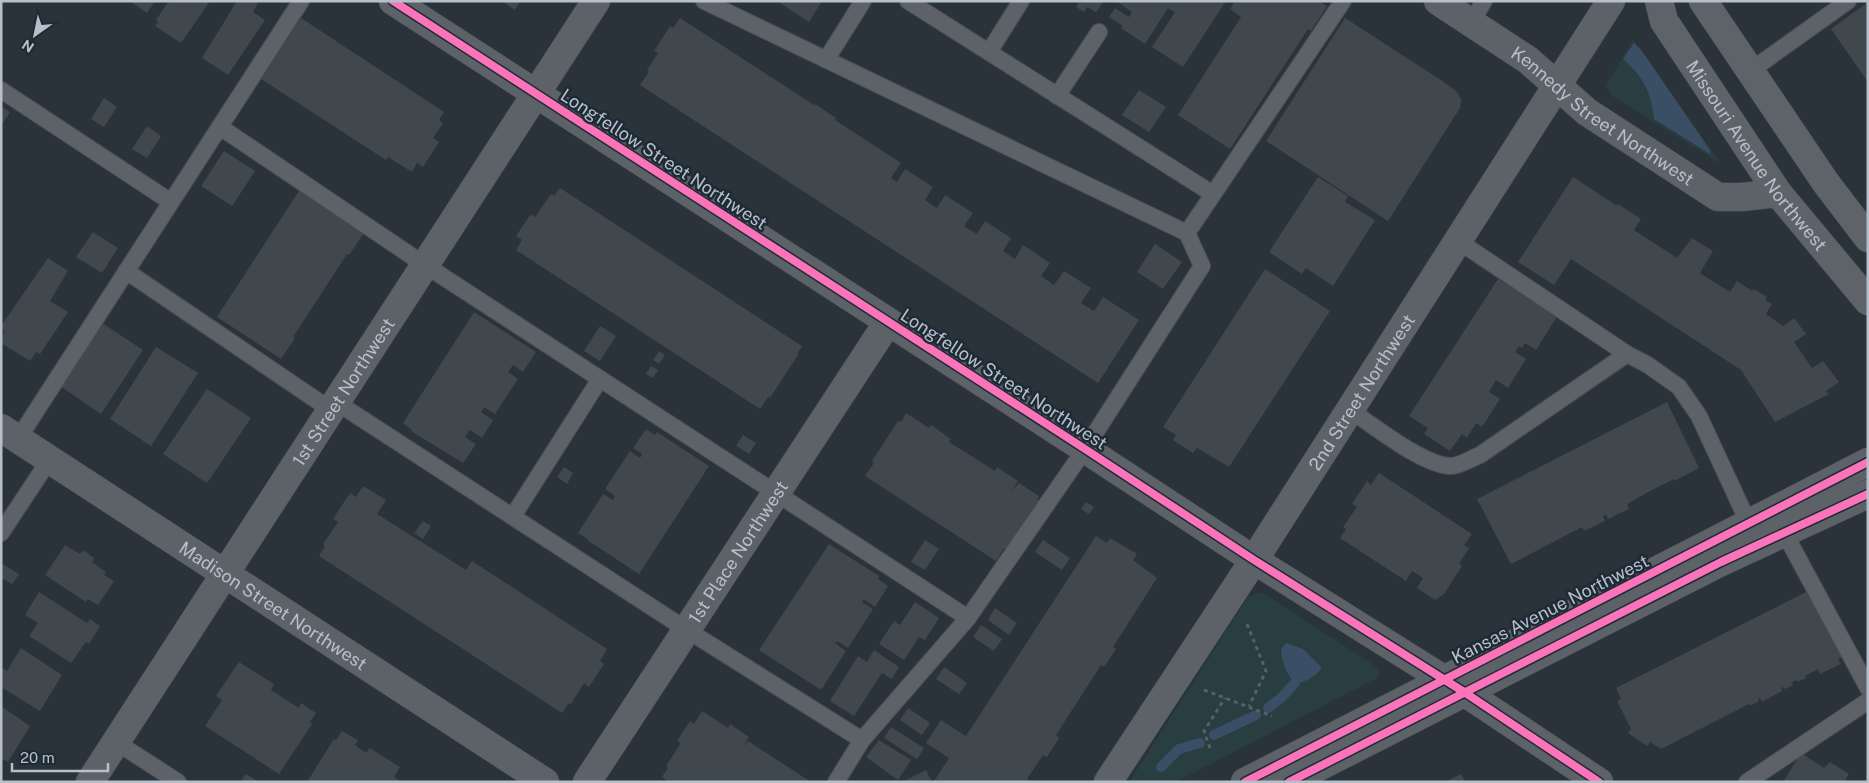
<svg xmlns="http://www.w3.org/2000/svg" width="1869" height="783" viewBox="0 0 1869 783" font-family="'Public Sans',sans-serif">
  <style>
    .green { fill: #283e40 }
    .water { fill: #3a4f65 }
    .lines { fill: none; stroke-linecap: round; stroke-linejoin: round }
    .stream { stroke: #3a4f65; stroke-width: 10 }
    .building { fill: #40474d }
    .service-casing { stroke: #494f54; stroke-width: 18 }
    .minor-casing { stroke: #494f54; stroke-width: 29 }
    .tertiary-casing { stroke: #494f54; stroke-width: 29 }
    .primary-casing { stroke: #495057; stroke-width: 29 }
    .path { stroke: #596065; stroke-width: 3; stroke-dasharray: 4 4; stroke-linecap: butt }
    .service { stroke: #5c6268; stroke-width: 16 }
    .minor { stroke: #5c6268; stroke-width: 28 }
    .tertiary { stroke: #5c6268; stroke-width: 28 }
    .primary { stroke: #5e636a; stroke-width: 28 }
    .cycleway-casing { stroke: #1e2a35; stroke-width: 11 }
    .cycleway { stroke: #fb73b8; stroke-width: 8 }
    .labels { text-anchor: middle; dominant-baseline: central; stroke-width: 5; stroke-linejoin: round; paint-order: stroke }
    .street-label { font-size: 18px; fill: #b6c0ca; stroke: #1e2a35 }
  </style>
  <rect width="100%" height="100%" fill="#2b333a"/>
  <path class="green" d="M1633,40l88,124 -109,-68 -6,-10z
    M1257,593l8,1 112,73 3,7 -3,4 -201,104h-47l119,-185z"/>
  <path class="water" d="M1634,43l8,8 68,99v4l-56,-35c-2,-25 -11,-43 -31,-60z
    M1286,643l17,6 19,19c-7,8 -16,15 -27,15 -9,-10 -13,-20 -14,-34z"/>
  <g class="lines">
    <path class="stream" d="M1268,708l13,-10 14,-15
      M1214,735l42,-20
      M1161,767l18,-18 21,-6"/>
  </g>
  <path class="building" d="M130,1h25l-8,12z
    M169,1h41l-29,42 -26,-17 3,-4 -2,-2z
    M237,1l2,2 1,-2h15l3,2 -5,9 12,8 -37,55 -26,-17z
    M502,1h18l-5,9z
    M777,1h45l-13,21z
    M1080,1h24l-8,11 -9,-5 -3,5 -8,-5z
    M1116,1h110l-43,66 -31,-20 23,-35 -7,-4 -23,36 -24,-16 2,-2 -14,-9 6,-9 14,9 3,-5z
    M1235,1h84l8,5 -16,25 -3,-2 -78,120 -52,-34 63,-98 -11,-8z
    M1868,2v80l-37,-53z
    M301,18l143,94 -5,8 4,3 -10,15 6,4 -16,25 -6,-4 -5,9 -24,-15 -2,3 -125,-81z
    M680,18l134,87 1,-1 21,14 -1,2 66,43 -10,15 6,4 8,-13 28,18 -8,13 7,5 5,3 8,-13 28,18 -9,13 6,4 7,4 8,-13 26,17 -8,13 12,8 8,-14 27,18 -9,13 13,9 10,-14 27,17 -10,15 13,8 9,-14 36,23 -41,63 -458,-298 9,-13 -2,-2 11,-17 -4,-2 16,-25 3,2z
    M1345,18l99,64 13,10 4,7 -1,9 -72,113 -122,-80z
    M1139,90l27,17 -17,25 -27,-17z
    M104,98l13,9 -13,20 -13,-8z
    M1,106l9,6 -9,14z
    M147,126l14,10 -14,22 -15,-9z
    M224,151l31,20 -23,35 -31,-20z
    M1318,177l30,19 -3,6 30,18 -42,66 -27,-18 -4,6 -33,-22z
    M1573,177l44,29 1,-2 23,15 -7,11 43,28 15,-20 21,13 -13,22 30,19 7,-11 15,10 2,-2 13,8 -2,3 7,4 -6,10 17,12 11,-8 12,16 -12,8 18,26 11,-7 16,21 -13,9 3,3 -54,28 -34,-52 -170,-111 -17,26 -36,-23z
    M560,188l242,158 -5,8 1,1 -28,43 -2,-1 -8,12 -244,-159 6,-10 -6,-4 15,-22 4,3 16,-23 3,2z
    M299,191l65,42 -15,22 -2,-1 -54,83 2,1 -14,21 -64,-42z
    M93,232l25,16 -16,25 -26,-16z
    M1155,244l27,18 -19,27 -26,-17z
    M48,258l20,13 -18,30 18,11 -28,42 -4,-2 -6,9 -29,-18v-6l4,-6 -4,-2v-3z
    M1265,269l65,42 -101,156 -32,-19 -4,5 -20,-13 3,-5 -13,-8z
    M1498,279l9,6 1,-2 50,32 -22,35 -11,-7 -3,5 -3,-2 -4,6 11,7 -18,29 -12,-8 -7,12 11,7 -18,28 -6,-4 -9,15 -5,-4 -12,17 -26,-17 4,-6 -19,-12z
    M474,312l62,40 -13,20 -10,-7 -5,7 10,7 -23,35 -11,-7 -3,5 12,8 -11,18 -12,-8 -5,7 11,7 -13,19 -52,-32 1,-1 -9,-7z
    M102,323l41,27 -42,64 -41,-28z
    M600,326l16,10 -16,25 -16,-10z
    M156,347l42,26 -47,73 -41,-27z
    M659,351l6,4 -6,9 -6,-4z
    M651,366l7,4 -5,8 -7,-4z
    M207,389l44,29 -44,65 -44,-29z
    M1667,402l32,66 -25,13v-2l-24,12 -23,13 2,5 -21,10 -2,-4 -3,1 2,5 -21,10 -2,-4 -71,37 -34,-65z
    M906,413l23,15 2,-3 20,14 -2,3 46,29 2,-4 21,14 -7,11 8,-9 20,13 -2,3 4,2 -33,49 -4,-2 -8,13 -131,-85 9,-13 -2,-2 26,-40 3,1z
    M646,429l9,6 2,-3 52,34 -70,108 -52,-34 1,-1 -10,-6 25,-39 10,6 2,-4 -10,-7 25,-38 10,7 2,-4 -9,-6z
    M743,435l13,8 -7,11 -13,-8z
    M564,467l9,6 -6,11 -10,-7z
    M1379,473l93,61 -8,11 5,3 -10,16 3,2 -18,28 -9,6 -18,-12 6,-10 -11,-7 -6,10 -66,-43 6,-9 -3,-2 14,-20 -5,-3 15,-23 4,4z
    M363,486l23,14 -9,14 89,56 6,-9 135,88 -7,12 4,3 -15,23 -5,-4 -13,21 -2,-1 -7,10 -243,-157 6,-10 -2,-2 15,-22 -5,-3 17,-26 6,4z
    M1086,502l8,5 -5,7 -8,-5z
    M423,521l8,5 -8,13 -9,-6z
    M1096,536l11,7 3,-5 27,16 -4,6 24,18 -44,69 3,2 -12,18 -3,-2 -45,70 3,3 -12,19 -4,-2 -16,24 5,3 -98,-1 15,-23 -23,-15 15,-23 25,16z
    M925,540l14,9 -14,21 -14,-8z
    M1043,540l27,18 -8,12 -27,-18z
    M829,544l50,32 -1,3 10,7 -13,21 -11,-8 -2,3 11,7 -25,39 -11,-7 -1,2 -7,-4 17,12 -25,39 -62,-40z
    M65,545l15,9 3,-4 11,8 -2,4 14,10 -2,3 10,6 -16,24 -10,-6 -2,3 -41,-27z
    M1,563l18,11 -7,10 -11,-6z
    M1808,591l34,66 -4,2 3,5 -21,10 -2,-5 -13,7 1,2 -9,4v-2l-5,2 1,3 -8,4 -2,-2 -2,1 1,3 -9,5 -11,6 -2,-4 -2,1 1,2 -9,5 -1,-2 -88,45 -11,-7 -3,4 -19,-13 3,-4 -14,-28 4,-2 -5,-11z
    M39,592l48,31 3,-4 10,7 -11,18 -3,-2 -15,21 -42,-27 9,-13 -13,-8z
    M915,602l24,16 -14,22 -6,-3 -15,23 -25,-16 15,-23 6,4z
    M995,608l22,15 -8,12 -21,-15z
    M981,625l21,14 -8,12 -21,-14z
    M21,648l41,27 -22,36 -39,-24v-20l6,4z
    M874,650l25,17 -7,12 -10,-6 -28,43 -24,-15 28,-45 9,6z
    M239,662l35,22 -3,6 28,18 2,-5 15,10 -6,9 2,2 -33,50 -74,-48 17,-26 -6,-4z
    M944,667l23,16 -8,11 -23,-15z
    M1,706l29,20 -22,36 -7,-4z
    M908,708l22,15 -8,12 -22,-15z
    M702,711l26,17 2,-4 19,13 -7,11 6,-7 63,41h-142l-7,-5 6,-9 -2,-2 15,-23 -4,-2 13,-20 4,3z
    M891,727l33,21 -7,11 -33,-21z
    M342,731l16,9 -3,5 11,8 4,-5 30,19 -6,10 8,5h-95l27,-43 2,1z
    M879,740l32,20 -13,20 -32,-23z
    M1801,753l23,15 6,-6 19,12 -5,8h-61z
    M926,770l6,12h-30z
    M246,774l13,8h-19z
    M1461,774l4,8h-20z"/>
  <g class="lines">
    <defs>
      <path id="service" d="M704,1l483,232
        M908,1l305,193
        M1471,23l13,-22
        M989,52l32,-51
        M826,60l37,-59
        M1750,71l98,-70
        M1,90l170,112
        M1057,96l42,-64
        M220,127l205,138 543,353
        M1458,241l169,113 21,11 31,22 20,29 50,108
        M126,271l205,139
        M336,402l351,228 175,110
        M1350,410c24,16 74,56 101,56 9,0 21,-8 29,-11l147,-101
        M18,439l283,-438
        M513,516l87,-137
        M1784,532l84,156
        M1,533l49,-74
        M116,742l62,40
        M836,782l26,-42 106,-122 117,-169 117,-183 -15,-33 156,-232
        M1747,782l121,-81"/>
      <g id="minor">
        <path d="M393,1l692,448 169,111 210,132 135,90"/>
        <path id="s1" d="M1,428l544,354"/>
        <path id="s2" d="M90,782l506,-781"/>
        <path id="s3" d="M587,782l301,-460"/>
        <path id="s4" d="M1108,782l146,-222 357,-559"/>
      </g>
      <g id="tertiary">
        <path id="s5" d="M1438,1l90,59 59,52 131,85h24l36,-4"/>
        <path d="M1245,782l623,-320"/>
        <path d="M1289,782l432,-220 147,-68"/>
      </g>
      <g id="primary">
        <path id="s6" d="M1659,1l5,20 114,172 90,108"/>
        <path d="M1703,1l123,182 42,55"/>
      </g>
    </defs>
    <use href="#service" class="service-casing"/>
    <use href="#minor" class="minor-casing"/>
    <use href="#tertiary" class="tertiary-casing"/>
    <use href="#primary" class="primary-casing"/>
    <path class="path" d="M1247,624l19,47 -17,35
      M1204,690l68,26
      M1210,748l-6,-17 21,-33"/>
    <use href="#service" class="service"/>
    <use href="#minor" class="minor"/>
    <use href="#tertiary" class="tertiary"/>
    <use href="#primary" class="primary"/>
    <defs>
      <path id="cycleway" d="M393,1l692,448 169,111 210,132 135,90
        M1245,782l623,-320
        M1289,782l432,-220 147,-68"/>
    </defs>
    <use href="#cycleway" class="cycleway-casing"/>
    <use href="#cycleway" class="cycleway"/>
  </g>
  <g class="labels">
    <g class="street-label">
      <text stroke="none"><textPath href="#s5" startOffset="201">Kennedy Street Northwest</textPath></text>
      <text stroke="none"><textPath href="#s6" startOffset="184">Missouri Avenue Northwest</textPath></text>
      <text transform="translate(664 159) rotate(33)">Longfellow Street Northwest</text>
      <text transform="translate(1004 379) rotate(33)">Longfellow Street Northwest</text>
      <text stroke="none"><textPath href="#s2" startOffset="465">1st Street Northwest</textPath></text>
      <text stroke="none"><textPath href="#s4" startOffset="465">2nd Street Northwest</textPath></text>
      <text stroke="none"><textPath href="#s3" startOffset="275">1st Place Northwest</textPath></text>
      <text stroke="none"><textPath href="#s1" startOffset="325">Madison Street Northwest</textPath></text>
      <text transform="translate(1550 609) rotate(-27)">Kansas Avenue Northwest</text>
    </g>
  </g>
  <rect width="1869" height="783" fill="none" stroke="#b6c0ca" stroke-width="5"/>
  <g transform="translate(35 35) rotate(213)" stroke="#1e2a35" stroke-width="4" paint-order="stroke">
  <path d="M0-4L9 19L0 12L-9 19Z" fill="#b6c0ca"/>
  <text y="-8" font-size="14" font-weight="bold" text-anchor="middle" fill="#b6c0ca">N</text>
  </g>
  <path d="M12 763v8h96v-8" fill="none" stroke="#b6c0ca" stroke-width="2.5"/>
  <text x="20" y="763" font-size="15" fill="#b6c0ca" stroke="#1e2a35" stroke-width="4" paint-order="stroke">20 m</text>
</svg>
